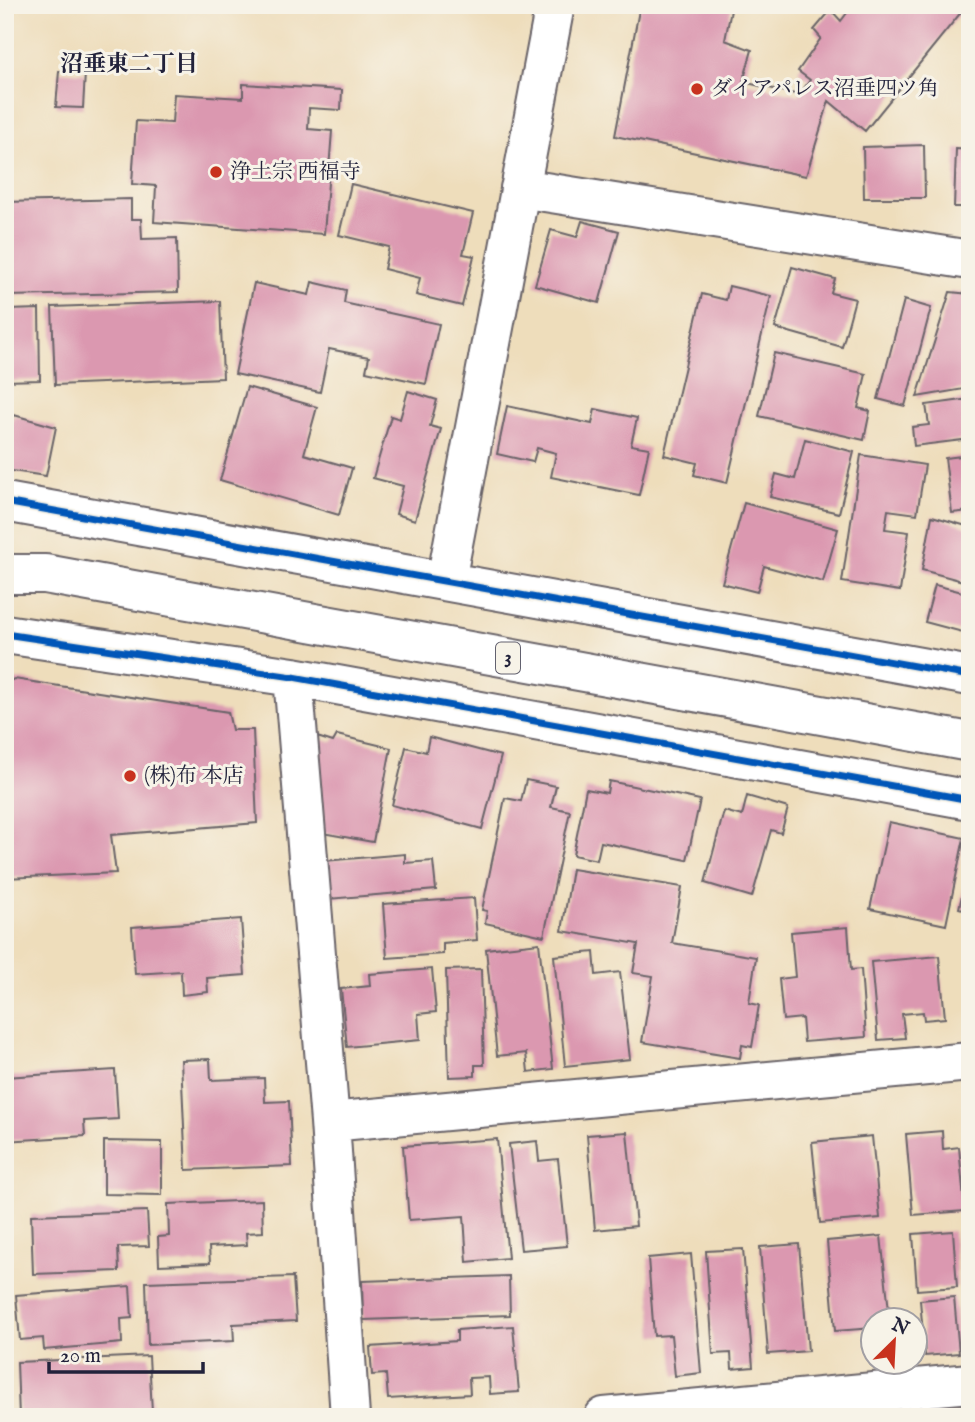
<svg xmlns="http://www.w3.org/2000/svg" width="975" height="1422" viewBox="0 0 975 1422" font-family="'IM FELL English','Noto Serif JP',serif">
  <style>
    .building { fill: #db98b0 }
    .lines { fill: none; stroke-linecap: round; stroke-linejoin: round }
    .minor-casing { stroke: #696368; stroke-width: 42 }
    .primary-casing { stroke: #696368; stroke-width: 42 }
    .minor { stroke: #fff; stroke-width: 38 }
    .primary { stroke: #fff; stroke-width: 38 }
    .cycleway-casing { stroke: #f7f3e8; stroke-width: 11 }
    .cycleway { stroke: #0057b8; stroke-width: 7 }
    .poi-dot { fill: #c8321e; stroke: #f7f3e8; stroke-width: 2.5 }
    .labels { text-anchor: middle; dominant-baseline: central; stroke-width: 6; stroke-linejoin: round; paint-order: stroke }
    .shield { fill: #f7f3e8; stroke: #62616f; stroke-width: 2 }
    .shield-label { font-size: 19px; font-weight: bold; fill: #22223b }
    .poi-label { font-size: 21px; fill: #22223b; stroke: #f7f3e8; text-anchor: start }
    .neighbourhood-label { font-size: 23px; font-weight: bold; fill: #22223b; stroke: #f7f3e8 }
  </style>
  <rect width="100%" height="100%" fill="#f7f3e8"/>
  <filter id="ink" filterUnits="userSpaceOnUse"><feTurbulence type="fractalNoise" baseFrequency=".0143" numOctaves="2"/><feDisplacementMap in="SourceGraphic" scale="14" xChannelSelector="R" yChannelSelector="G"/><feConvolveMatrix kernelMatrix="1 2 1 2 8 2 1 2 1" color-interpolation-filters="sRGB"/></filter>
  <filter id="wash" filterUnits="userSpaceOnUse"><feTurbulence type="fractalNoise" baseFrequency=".00686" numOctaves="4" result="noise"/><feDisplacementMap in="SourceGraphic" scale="28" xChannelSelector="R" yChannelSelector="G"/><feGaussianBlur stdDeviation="1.57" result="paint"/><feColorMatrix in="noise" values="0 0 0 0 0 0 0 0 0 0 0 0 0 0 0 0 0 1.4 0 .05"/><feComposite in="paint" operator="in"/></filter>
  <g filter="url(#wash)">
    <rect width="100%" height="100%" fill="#edb"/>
    <g id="blocks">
      <path class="building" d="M640,5h92l-7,35 27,10 -9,32 56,13 11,-15 -12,-9 23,-33 -7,-8 17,-20 10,11 12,-16h114l-102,126 -36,-30 -23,75 -191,-40z
        M59,71l26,2 -2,35 -27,-1z
        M243,84l99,6 -1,20 -32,-2 -1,21 24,2 -8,103 -170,-12 2,-36 -24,-2 4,-63 36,2 2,-29 69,4z
        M924,145l1,53h-61l-1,-51z
        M956,149l14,1v57h-16z
        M351,184l122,29 -10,41 11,2 -12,50 -46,-11 4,-17 -36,-9 5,-22 -50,-12z
        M131,199v20h10l1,20 35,-1 1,54 -170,4 -1,-29h-2v-65z
        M582,221l37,10 -20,72 -64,-18 16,-55 26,7z
        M792,267l43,12 -4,14 24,6 -13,48 -67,-19z
        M312,282l34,8 -2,13 95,21 -13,60 -60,-13 3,-14 -40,-8 -9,43 -85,-18 19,-91 55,12z
        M729,286l42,10 -44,187 -33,-8 3,-12 -33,-8 38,-161 24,6z
        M950,292l20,2v94l-53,9z
        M904,300l27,8 -26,98 -27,-7z
        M220,301l3,77 -168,7 -3,-78z
        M39,309l1,71 -35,1v-56h3v-15z
        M774,353l92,21 -8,34 12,3 -6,29 -105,-24z
        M247,387l70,20 -13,47 48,14 -13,47 -119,-35z
        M408,391l29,9 -7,26 11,3 -26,91 -19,-6 7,-28 -30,-8 18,-62 9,3z
        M970,399v40l-56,7 -2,-19 17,-2 -3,-20z
        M507,406l85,18 3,-15 42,9 -6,27 18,3 -10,47 -88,-18 5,-24 -19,-5 -4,14 -36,-8z
        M14,415l42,12 -10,49 -41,-6v-46l5,1z
        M805,439l49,13 -15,61 -69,-16 6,-23 19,5z
        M861,455l64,10 -8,49 -29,-4 -3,19 24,3 -9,59 -58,-9z
        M970,455v56l-18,2 -7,-55z
        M744,503l94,26 -15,53 -59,-16 -7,26 -35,-9z
        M932,516l38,11v56l-48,-13z
        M935,585l35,9v40l-45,-12z
        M14,679l214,33 4,18h21l4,93 -146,12 5,38 -111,5v-195z
        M337,735l54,13 -18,94 -51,-9 -5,-96 16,5z
        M429,737l72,19 -19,73 -90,-24 14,-58 20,5z
        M526,780l30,6 -5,21 19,4 -26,125 -59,-13 2,-12 -5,-1 23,-112 16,3z
        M609,781l91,19 -13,60 -86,-18 -4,18 -24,-5 13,-66 21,4z
        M747,796l41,12 -7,25 -10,-3 -19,67 -47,-14 19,-72 18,5z
        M889,822l75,16 -18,87 -76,-16z
        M405,854v9l28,-2 3,29 -108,9 -4,-38z
        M969,867h1v44l-11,-3z
        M572,869l110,18 -10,56 84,14 -7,46 10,2 -7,42 -10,-2 -2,13 -98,-16 11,-66 -20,-3 5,-29 -76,-13z
        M474,898l3,42 -34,3v11l-56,4 -4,-54z
        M241,919l4,56 -38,3 1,14 -26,3 -1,-24 -46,3 -3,-47z
        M848,927l3,43 10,-1 5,68 -62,5 -2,-24 -19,2 -4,-41 16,-2 -4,-45z
        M539,943l14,126 -25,3 -2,-19 -29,3 -11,-107z
        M594,952l2,23 24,-3 10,87 -65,7 -11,-110z
        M939,956l6,62 -21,2 -1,-8 -21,2 3,24 -27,2 -7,-78z
        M432,969l4,43 -18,2 2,26 -73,7 -6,-58 29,-3 -1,-12z
        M481,969l3,96h-9v11l-26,1 -3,-107z
        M210,1059l1,21 53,-2 1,24 24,-1 3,65 -106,4 -5,-110z
        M115,1070l3,49 -34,2 1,15 -80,5v-64z
        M942,1131l1,18 16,-2 6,64 -52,4 -7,-81z
        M627,1132l9,94 -41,4 -8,-95z
        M872,1136l8,82 -60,5 -8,-81z
        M497,1139l11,119 -41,4 -3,-46 -55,4 -6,-74z
        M104,1141l58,1v53l-58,-1z
        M537,1141l2,20 19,-2 9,87 -46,4 -12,-106z
        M262,1200l1,32 -17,1 1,12 -38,2 1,16 -51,2 -1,-28 11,-1 -1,-32z
        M147,1211l2,35 -31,1 1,24 -86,3 -2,-59z
        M970,1224v20h-2l-2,-19z
        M953,1231l4,56 -40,3 -4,-56z
        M881,1236l9,84h-16v8l-39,3 -8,-90z
        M799,1244l9,107 -40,3 -8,-107z
        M743,1249l10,118 -21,2 -1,-16 -18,1 -7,-103z
        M691,1254l10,119 -26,3 -4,-41 -17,1 -6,-78z
        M509,1276l1,39 -147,5 -1,-39z
        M293,1277l3,44 -63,3 1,17 -86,4 -2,-63z
        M130,1286l2,32 -11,1 1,24 -78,7 -1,-12 -23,2 -4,-45z
        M954,1297l5,56 -34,3 -5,-56z
        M513,1326l6,66 -29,2 -1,-17 -20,1 1,16 -82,5 -2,-25 -14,1 -2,-28 87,-6v-11z
        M149,1356l3,56 -133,5 -2,-55z
        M941,1412v5h-37v-2z"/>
    </g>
  </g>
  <g filter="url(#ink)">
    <use href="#blocks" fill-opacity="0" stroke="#696368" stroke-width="2"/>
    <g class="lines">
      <defs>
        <path id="minor" d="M520,188l450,72
          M5,502l965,174
          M446,581l109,-576
          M5,634l288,43 677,123
          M293,677l37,445 20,295
          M330,1122l640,-60
          M604,1417l366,-34"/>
        <path id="primary" d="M5,574h40l925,168"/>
      </defs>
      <use href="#minor" class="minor-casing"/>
      <use href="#primary" class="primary-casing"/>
      <use href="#minor" class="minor"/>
      <use href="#primary" class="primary"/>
      <defs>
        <path id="cycleway" d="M5,502l965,174
          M5,634l288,43 677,123"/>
      </defs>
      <use href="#cycleway" class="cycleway-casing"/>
      <use href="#cycleway" class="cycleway"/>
    </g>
  </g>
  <g class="poi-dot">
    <circle cx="697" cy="89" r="7"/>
    <circle cx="216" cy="172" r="7"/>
    <circle cx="130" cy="776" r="7"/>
  </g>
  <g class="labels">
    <rect class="shield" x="496" y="642.5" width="24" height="31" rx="5"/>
    <g class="shield-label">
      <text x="508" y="658">3</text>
    </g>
    <g class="poi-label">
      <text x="711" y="89">ダイアパレス沼垂四ツ角</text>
      <text x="230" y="172">浄土宗 西福寺</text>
      <text x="144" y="776">(株)布 本店</text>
    </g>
    <g class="neighbourhood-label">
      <text x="129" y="64">沼垂東二丁目</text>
    </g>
  </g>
  <rect width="975" height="1422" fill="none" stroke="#f7f3e8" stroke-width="28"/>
  <g transform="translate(894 1341) rotate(24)"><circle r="33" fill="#f7f3e8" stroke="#a29fa3" stroke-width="2"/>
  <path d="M0-5L12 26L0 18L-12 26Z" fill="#c8321e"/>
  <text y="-10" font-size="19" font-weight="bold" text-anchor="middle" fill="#22223b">N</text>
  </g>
  <path d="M49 1362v10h154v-10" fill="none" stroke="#22223b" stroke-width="3.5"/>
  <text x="60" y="1362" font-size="21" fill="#22223b" stroke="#f7f3e8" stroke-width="5" paint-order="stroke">20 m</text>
</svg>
